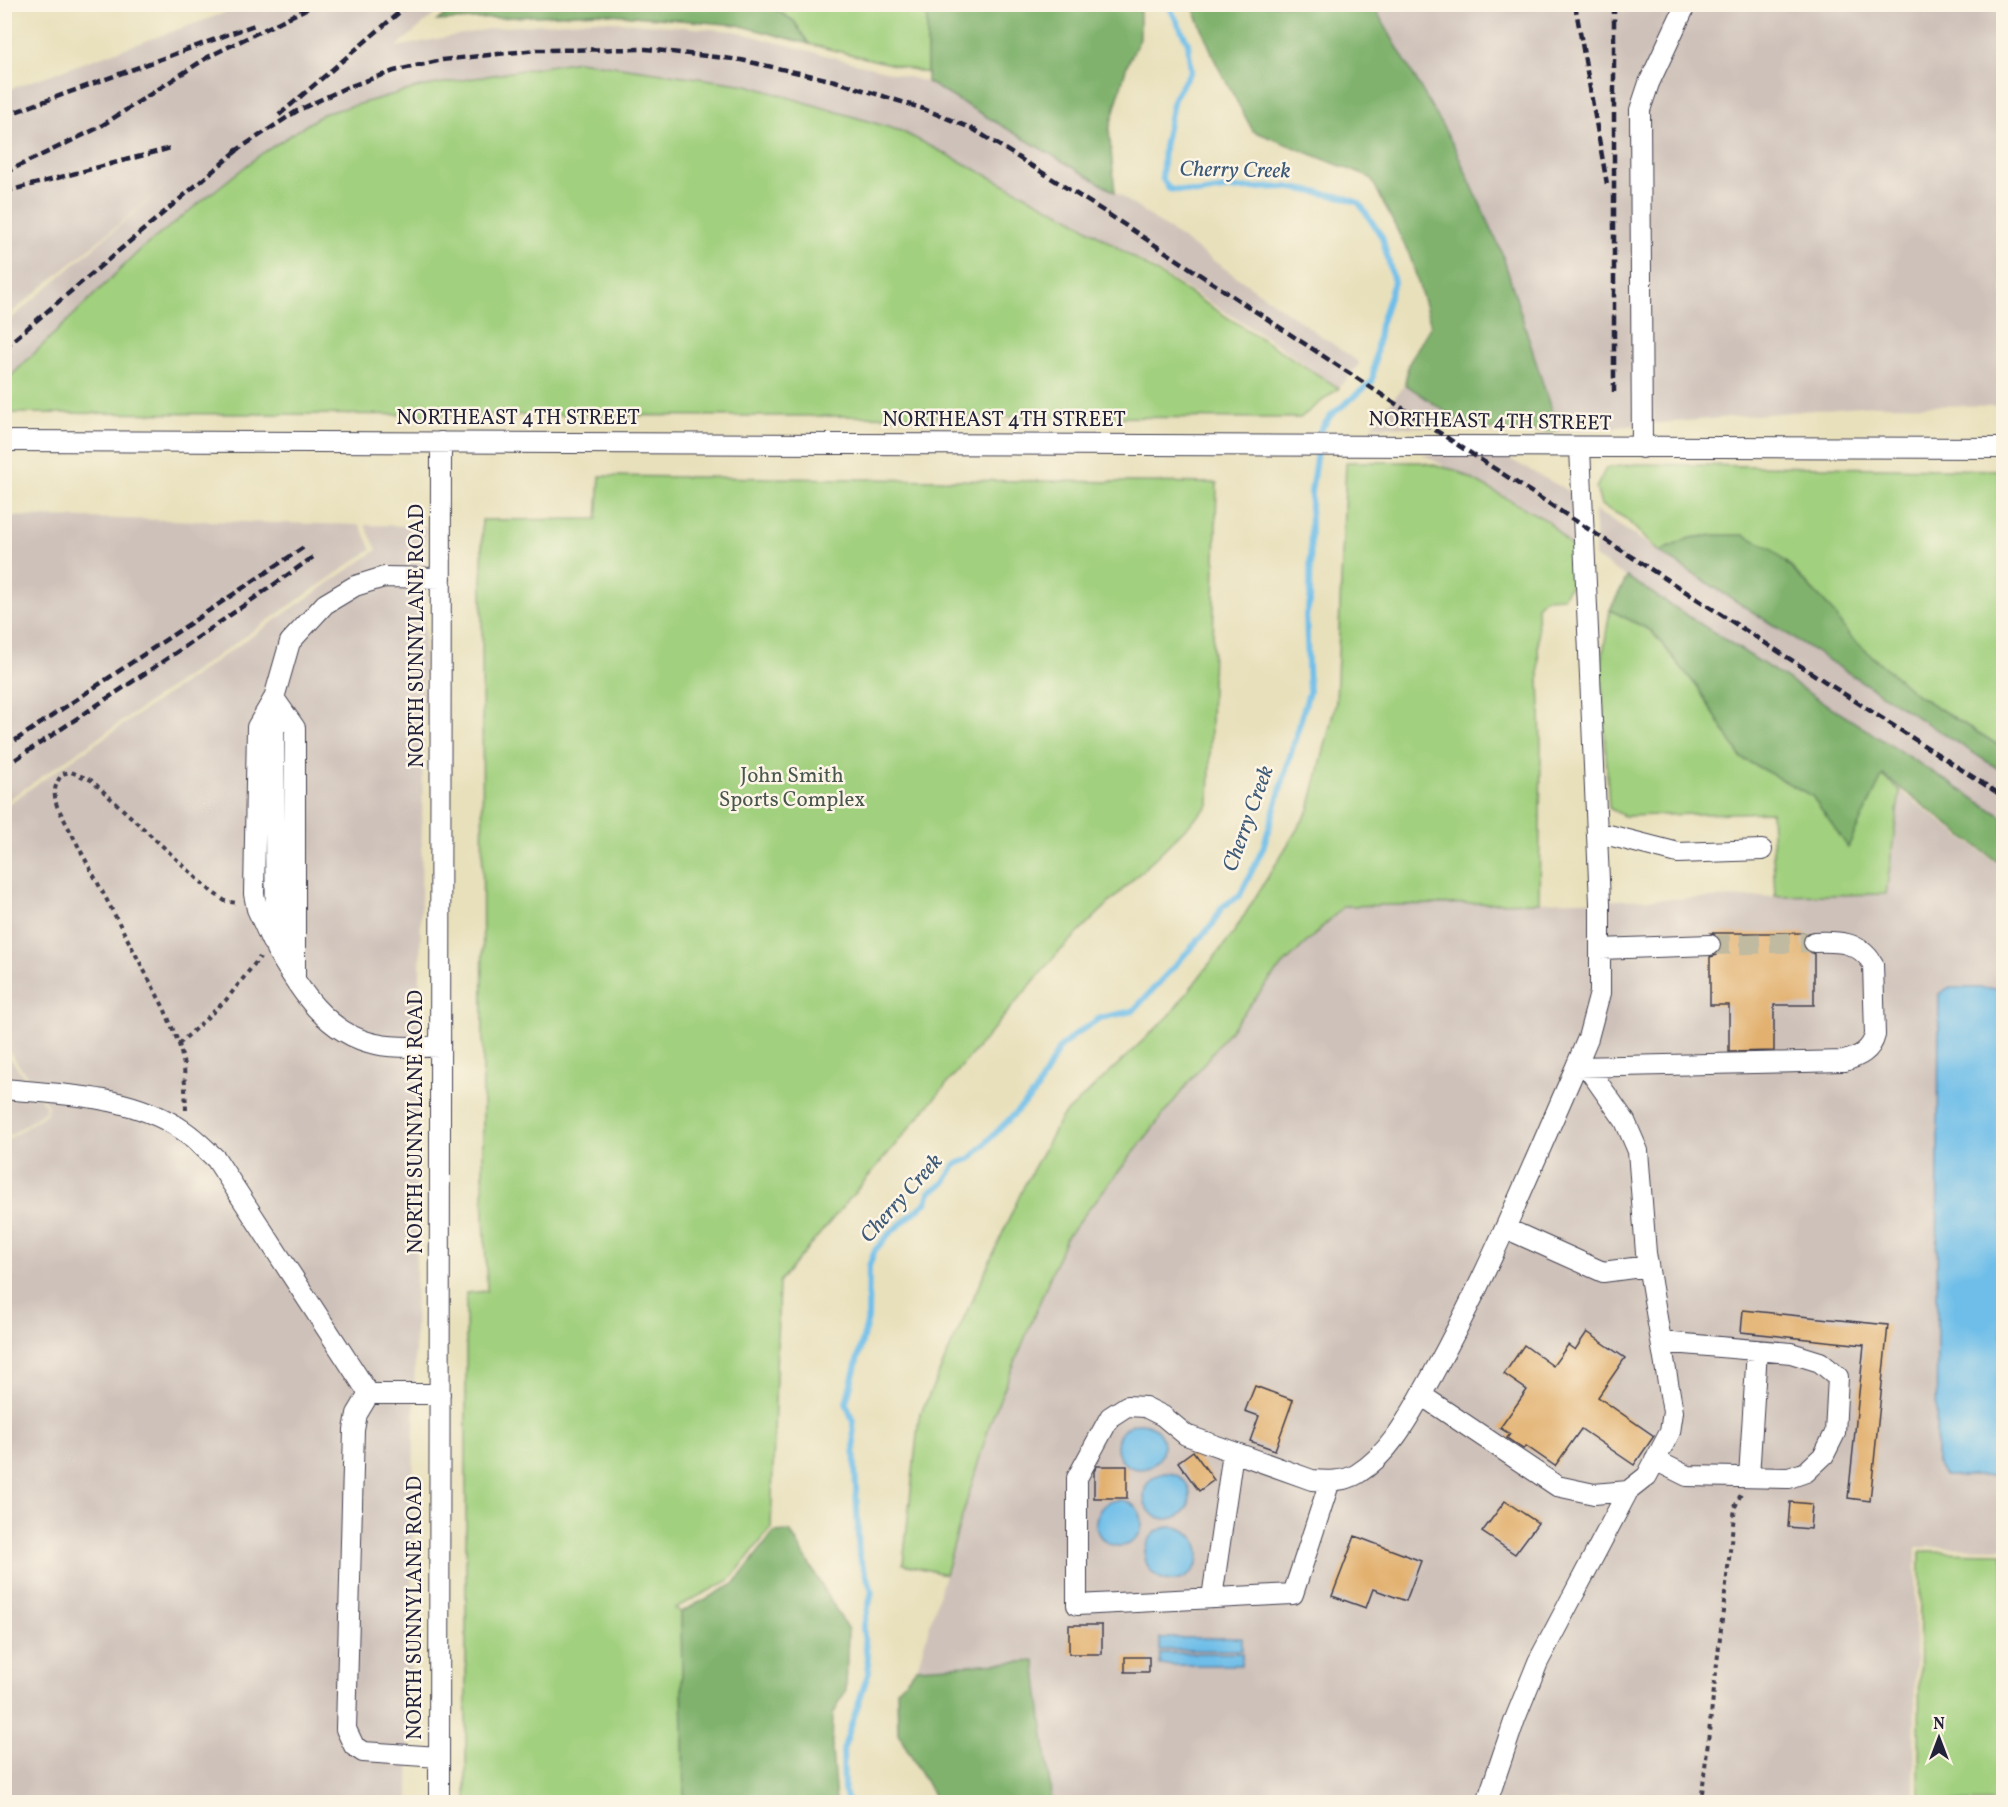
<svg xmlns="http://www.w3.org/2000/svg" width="2008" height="1807" viewBox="0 0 2008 1807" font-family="Vollkorn,serif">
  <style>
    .industrial { fill: #cec1b9 }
    .green { fill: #a1d07e; stroke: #62795c; stroke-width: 1.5 }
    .forest { fill: #80b26d; stroke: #516a54; stroke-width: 1.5 }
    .water { fill: #6ebee9; stroke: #487092; stroke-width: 1.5 }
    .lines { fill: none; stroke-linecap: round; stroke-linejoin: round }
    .stream { stroke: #6ebee9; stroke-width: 6 }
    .building { fill: #e2b170 }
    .minor-tunnel { stroke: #c0baa1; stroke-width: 20; stroke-dasharray: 20 10; stroke-linecap: butt }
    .minor-casing { stroke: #403e4e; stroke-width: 22 }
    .path { stroke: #403e4e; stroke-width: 4; stroke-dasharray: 4.5 4.5; stroke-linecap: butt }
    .minor { stroke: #fff; stroke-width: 20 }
    .rail { stroke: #22223b; stroke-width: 4.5; stroke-dasharray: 9 4.5; stroke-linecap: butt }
    .labels { text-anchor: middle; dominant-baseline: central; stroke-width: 5; stroke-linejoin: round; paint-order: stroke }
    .street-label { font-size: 21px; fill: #22223b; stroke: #fcf5e5 }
    .park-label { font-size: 21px; fill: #48564f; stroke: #fcf5e5 }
    .water-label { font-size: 22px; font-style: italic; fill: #3d5978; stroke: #fcf5e5 }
  </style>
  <rect width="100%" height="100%" fill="#fcf5e5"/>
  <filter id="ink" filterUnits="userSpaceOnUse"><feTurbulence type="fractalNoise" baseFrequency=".0167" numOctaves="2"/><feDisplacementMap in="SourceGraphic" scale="12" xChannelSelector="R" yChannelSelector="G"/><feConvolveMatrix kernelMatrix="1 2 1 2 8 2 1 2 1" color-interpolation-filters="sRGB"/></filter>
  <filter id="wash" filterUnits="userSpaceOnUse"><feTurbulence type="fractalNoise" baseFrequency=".008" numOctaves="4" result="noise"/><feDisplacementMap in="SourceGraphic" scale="24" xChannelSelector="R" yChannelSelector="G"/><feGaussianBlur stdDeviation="1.35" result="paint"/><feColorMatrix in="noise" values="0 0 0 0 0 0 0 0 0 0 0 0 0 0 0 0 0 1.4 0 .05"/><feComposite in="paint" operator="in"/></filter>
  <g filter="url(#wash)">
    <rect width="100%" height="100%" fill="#e8e0bb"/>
    <path class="industrial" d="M247,5h199l-50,42 98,-19 100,-8 140,11 193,51 188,110 245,171 -21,25 -76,-53 -189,-115 -173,-89 -323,-70 -158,26 -97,27 -62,40 -121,96 -135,136v-62l164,-141 -164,135 -1,-227z
      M1373,5h630v401l-130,-1 -315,27 -56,-179 -48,-107z
      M1405,384l66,45 -99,-3z
      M1422,454h78l72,39v55l-24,-27z
      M1595,510l408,262v45l-408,-260z
      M5,516l355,9 12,24 -367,253z
      M365,525l61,1 -17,1276h-404l-1,-660 42,-28 2,-8 -43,-60v-240l372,-256z
      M1900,791l103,77v680l-87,-1 -2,255h-862l-17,-140 -118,6 73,-245 76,-185 210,-266 68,-66 542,-12z
      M4,1050l42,56 -1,6 -40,27z"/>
    <path class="green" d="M768,5h159v68l-118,-29 -15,-23z
      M578,61l169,24 154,46 173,89 265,168 -39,30 -1295,-5v-27l4,-8 131,-128 121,-96 62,-40 97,-27z
      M1346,462h74l35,8 93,51 24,27v35l-9,14 -18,1 -8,8 4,140 -2,156 -195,4 -68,66 -210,266 -76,185 -45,151 -42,-10 16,-147 105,-231 37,-68 108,-102 65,-84 75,-122 27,-108z
      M1636,464l367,6v278l-86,-53 -67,-58 -26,-35 -39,-41 -71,-26 -24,3 -31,14 -34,-34 -24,-13 -5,-17 10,-20z
      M600,476l617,7 -8,322 -153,150 -277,327 -8,246 -41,52 -55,28 6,4 3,190h-218v-509l21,-2 -4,-100 -1,-671 115,-1z
      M1610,610l41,21 47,57 43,70 71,38 36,50 34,-71 18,16 -14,103 -111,2 -4,-84 -147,4 -15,-8 -8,-141z
      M1920,1552l83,1v249h-84z"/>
    <path class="forest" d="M459,5h309l26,16 15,23 -71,-19 -140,-12 -161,8z
      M927,5h213v34l-13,26 -18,65 6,62 -188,-110z
      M1192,5h181l81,141 48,107 56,179 -87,-3 -66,-45 3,-19 23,-40 -21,-69 -39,-78 -118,-47 -36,-66z
      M1714,535h30l27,13 58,59 21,30 67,58 86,53v24l-344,-220 31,-14z
      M1627,577l376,240v49l-120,-91 -35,72 -36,-51 -71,-38 -43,-70 -46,-57 -42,-21z
      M790,1531l58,99 -2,60 -13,25 -1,35 4,52h-152l-3,-190 53,-28 40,-52z
      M1035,1661l17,141h-115l-39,-69 -1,-43 20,-22z"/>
    <path class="water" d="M1948,988h55v488h-59l-8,-13 3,-469z
      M1117 1446a23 23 0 1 1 46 0a23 23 0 1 1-46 0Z
      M1144 1496a23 23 0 1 1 46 0a23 23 0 1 1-46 0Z
      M1096 1523a23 23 0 1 1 46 0a23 23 0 1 1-46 0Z
      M1145 1554a27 27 0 1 1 54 0a27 27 0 1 1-54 0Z
      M1160,1638h82v12h-82z
      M1160,1653h82v12h-82z"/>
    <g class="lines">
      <path class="stream" d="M849,1802l-5,-12 -1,-40 26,-79 -6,-42 9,-38 -13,-35 -6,-135 -7,-18 22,-84 1,-53 6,-16 15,-17 37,-31 3,-10 14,-9 12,-19 14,-5 65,-66 23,-43 16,-15 26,-17 33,-7 80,-87 9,-17 18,-12 23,-47 46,-156 -3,-78 4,-12 1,-110 9,-61 11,-16 41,-33 8,-57 14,-43 -12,-45 -23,-34 -16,-6 -57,-10 -62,2 -25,4 -30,-4 -7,-11 2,-31 10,-49 17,-27 -3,-28 -20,-39"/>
    </g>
    <g id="blocks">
      <path class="building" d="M1711,933h95l-4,9 2,6 10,6v51h-40v46l-45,1v-47h-19v-48l7,-2 5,-10 -2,-7z
        M1743,1310l145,15 -18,176 -22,-3 16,-153 -123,-13z
        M1587,1332l38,26 -27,39 56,39 -20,29 -53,-36 -26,37 -29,-20 -3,3 -16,-11 3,-4 -10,-6 27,-38 -23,-16 20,-29 29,21 15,-21 7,5z
        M1255,1386l38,14 -18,50 -25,-9 9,-25 -14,-5z
        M1193,1451l21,29 -15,11 -21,-29z
        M1097,1466h30v32h-33v-27z
        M1505,1501l33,22 -23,31 -33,-22z
        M1790,1502l22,2 -2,25 -22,-2z
        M1355,1536l66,25 -15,40 -33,-12 -7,19 -34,-12z
        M1069,1625h33v29h-33z
        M1125,1657h24v15h-24z"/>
    </g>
  </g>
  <g filter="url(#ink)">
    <use href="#blocks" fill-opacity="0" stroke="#403e4e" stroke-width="1.5"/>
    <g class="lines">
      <path class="minor-tunnel" d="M1710,945l104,-3"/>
      <defs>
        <path id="minor" d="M4,441l2000,7
          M1642,448l-2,-338 9,-27 37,-79
          M1597,832l81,21 84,-3
          M272,942l-15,-33 -3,-15 3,-167 17,-29 21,30v251
          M1600,949l110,-4
          M440,1047c-20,-1 -44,2 -64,-3 -50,-10 -77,-55 -100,-95l-2,-251 16,-56 35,-38 30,-18 29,-9 57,1
          M1577,1067l267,-6c15,-4 27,-10 31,-26l-2,-71c-14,-23 -35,-23 -59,-22
          M4,1089c62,6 128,6 180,42 12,8 22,19 32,28l153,235h71
          M1505,1228l98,44 45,-6
          M369,1394l-12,20 -3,16 -8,299 8,17 9,6 76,5
          M1421,1395l136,91 37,8 34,-3 19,-15 23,-44 3,-20 -27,-159 -8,-102 -13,-30 -38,-54
          M1655,1460l32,16 102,2 17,-6 18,-17 11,-22 3,-56 -18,-15 -29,-9 -130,-11
          M1749,1477l8,-127
          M1330,1481l-37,113 -216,11v-127l33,-61 17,-11 18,1 18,9 23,19 126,45c14,1 32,2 45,-6 36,-22 56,-65 76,-100 53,-96 95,-198 139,-298l16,-38 12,-45v-90l-20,-455
          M1212,1598l21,-146
          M1488,1799l27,-80 23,-57 90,-171
          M439,1802l2,-1360"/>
      </defs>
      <use href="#minor" class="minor-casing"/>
      <path class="path" d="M179,1044l47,-44 34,-43
        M186,1110l-2,-45 -5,-21 -15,-36 -107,-202c-4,-13 -3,-20 5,-32l9,-2 20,8 121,112 13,9 12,2
        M1701,1802l34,-295 6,-13"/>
      <use href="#minor" class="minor"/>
      <path class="rail" d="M1575,4l32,180
        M279,115l130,-111
        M4,116l253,-92
        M234,152l63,-41 48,-23 49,-17 48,-11 94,-10 110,-1 95,11 94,21 89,28 49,20 132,83 353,233 546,352
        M4,173l94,-45 110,-71 108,-53
        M4,192l167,-44
        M4,348l236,-200
        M1614,392v-388
        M4,748l300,-201
        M4,767l179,-119 133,-93"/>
    </g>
  </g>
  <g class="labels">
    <g class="street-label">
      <text x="518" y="418">NORTHEAST 4TH STREET</text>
      <text x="1004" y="420">NORTHEAST 4TH STREET</text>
      <text transform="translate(1490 422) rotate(1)">NORTHEAST 4TH STREET</text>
      <text transform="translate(417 636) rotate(-90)">NORTH SUNNYLANE ROAD</text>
      <text transform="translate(416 1122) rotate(-90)">NORTH SUNNYLANE ROAD</text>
      <text transform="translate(415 1608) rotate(-90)">NORTH SUNNYLANE ROAD</text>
    </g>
    <g class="park-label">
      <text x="792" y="776">John Smith<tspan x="792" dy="24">Sports Complex</tspan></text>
    </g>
    <g class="water-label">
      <text transform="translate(1235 171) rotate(1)">Cherry Creek</text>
      <text transform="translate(1249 819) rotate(-70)">Cherry Creek</text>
      <text transform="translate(902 1199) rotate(-48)">Cherry Creek</text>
    </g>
  </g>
  <rect width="2008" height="1807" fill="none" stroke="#fcf5e5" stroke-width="24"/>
  <g transform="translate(1939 1738)" stroke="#fcf5e5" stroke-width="4.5" paint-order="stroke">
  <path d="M0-4.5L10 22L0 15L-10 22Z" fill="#22223b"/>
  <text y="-9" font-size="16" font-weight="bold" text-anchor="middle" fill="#22223b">N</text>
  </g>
</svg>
